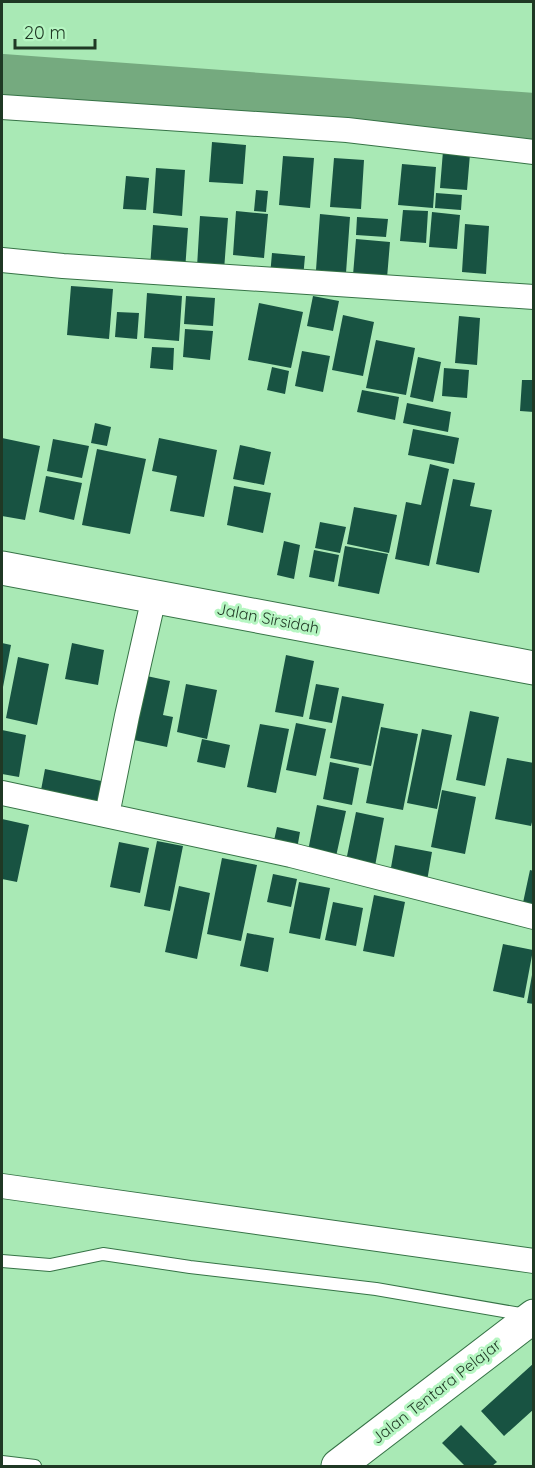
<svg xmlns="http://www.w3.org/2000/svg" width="535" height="1468" viewBox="0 0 535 1468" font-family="Quicksand,sans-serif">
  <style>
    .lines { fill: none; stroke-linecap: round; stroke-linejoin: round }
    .river { stroke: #75aa7f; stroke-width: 48 }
    .building { fill: #185342 }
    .lane-casing { stroke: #367346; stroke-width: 14 }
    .street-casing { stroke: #367346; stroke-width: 26 }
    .secondary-casing { stroke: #367346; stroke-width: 35 }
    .highway-casing { stroke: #367346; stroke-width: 35 }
    .lane { stroke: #fff; stroke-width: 12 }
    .street { stroke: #fff; stroke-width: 24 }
    .secondary { stroke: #fff; stroke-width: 33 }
    .highway { stroke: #fff; stroke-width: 33 }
    .labels { text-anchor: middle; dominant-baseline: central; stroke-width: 6; stroke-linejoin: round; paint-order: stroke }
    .street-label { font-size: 16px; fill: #1f3824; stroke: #b6f6c2 }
  </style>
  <rect width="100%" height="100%" fill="#a9e9b5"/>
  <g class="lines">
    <path class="river" d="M2,78l532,39"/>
  </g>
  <path class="building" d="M212,142l34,3 -3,39 -34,-2z
    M443,151l27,3 -3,36 -27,-2z
    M283,156l31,2 -4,50 -31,-3z
    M334,158l30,2 -3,49 -31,-2z
    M402,164l34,3 -3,41 -35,-3z
    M156,168l29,2 -3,46 -29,-3z
    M126,176l23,2 -3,32 -23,-1z
    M256,190l12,1 -2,21 -12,-1z
    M436,193l26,2 -1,15 -26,-2z
    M403,210l25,1 -2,32 -26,-2z
    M236,211l32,3 -4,44 -31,-3z
    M432,212l28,3 -3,34 -28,-2z
    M320,214l30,3 -4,56 -30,-3z
    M200,216l28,2 -4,52 -27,-3z
    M357,217l31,2 -2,18 -30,-2z
    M465,224l24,2 -3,48 -24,-2z
    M153,225l35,3 -3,43 -35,-3z
    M356,239l34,3 -3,36 -34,-3z
    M272,253l33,3 -2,22 -33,-2z
    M71,286l42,3 -4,50 -42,-4z
    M147,293l35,3 -3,45 -35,-3z
    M186,296l29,2 -2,28 -29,-2z
    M313,296l26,5 -6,30 -26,-5z
    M259,303l44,9 -12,56 -43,-8z
    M117,312l22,1 -2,26 -22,-2z
    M343,315l31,7 -11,54 -31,-6z
    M459,316l21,2 -3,47 -22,-2z
    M185,329l28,2 -3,29 -27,-3z
    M376,340l39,8 -9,47 -40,-7z
    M152,347l22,1 -1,22 -23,-2z
    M302,351l28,5 -7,36 -28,-6z
    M418,357l23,5 -8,40 -23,-5z
    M272,367l17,4 -4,23 -18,-4z
    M444,368l25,2 -2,28 -25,-2z
    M522,380h12v32l-14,-1z
    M362,390l37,7 -4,23 -38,-8z
    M407,403l44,9 -3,20 -45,-9z
    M95,423l16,4 -4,19 -16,-3z
    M413,429l46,9 -5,26 -46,-9z
    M2,438l38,8 -15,74 -23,-4z
    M159,438l58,12 -13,67 -34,-6 7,-35 -25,-5z
    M53,439l36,7 -7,32 -35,-7z
    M240,445l31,7 -7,33 -31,-6z
    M97,449l49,10 -16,75 -48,-9z
    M430,464l19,5 -20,97 -34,-7 11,-57 15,3z
    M46,476l36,7 -8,37 -35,-8z
    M453,479l22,4 -5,23 22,4 -13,63 -43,-9z
    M234,486l37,7 -8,40 -36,-8z
    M354,507l43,8 -8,38 -42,-9z
    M320,522l26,5 -6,26 -25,-5z
    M284,541l16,4 -6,34 -17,-4z
    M345,546l43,8 -9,40 -41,-8z
    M314,550l25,5 -5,27 -25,-5z
    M2,643l9,2 -8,42h-1z
    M72,643l32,7 -6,35 -33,-6z
    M286,655l28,6 -11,56 -28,-5z
    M18,657l31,7 -12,61 -31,-7z
    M142,675l28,6 -7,34 10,2 -6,30 -38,-8z
    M186,684l31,6 -10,49 -30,-7z
    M316,684l23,4 -7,35 -23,-4z
    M342,696l42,8 -13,62 -41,-8z
    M470,711l29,6 -14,69 -29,-6z
    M296,723l30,6 -10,47 -30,-6z
    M260,724l29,5 -13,64 -29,-6z
    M381,727l37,7 -15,76 -37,-7z
    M422,729l30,6 -15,74 -30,-6z
    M2,730l24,5 -7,42 -17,-3z
    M202,739l28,6 -5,23 -28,-6z
    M507,758l27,5v51l-3,12 -36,-7z
    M330,762l29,6 -7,37 -29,-6z
    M45,769l61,13 -4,21 -61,-13z
    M442,790l34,7 -11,57 -34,-7z
    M317,805l29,6 -11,50 -28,-5z
    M356,812l28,6 -9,48 -29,-5z
    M2,819l27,6 -12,57 -15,-3z
    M277,827l23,5 -3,17 -24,-4z
    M157,841l26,5 -13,65 -26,-5z
    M119,842l30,6 -9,45 -30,-6z
    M395,845l37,7 -5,29 -37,-8z
    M222,858l35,7 -16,76 -34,-7z
    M530,870l4,1v43l-13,-2z
    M273,874l24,5 -6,28 -24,-5z
    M299,882l31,6 -10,51 -31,-6z
    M179,886l31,7 -13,66 -32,-7z
    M374,895l31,7 -11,55 -31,-6z
    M333,902l30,6 -7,38 -31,-6z
    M247,933l27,5 -6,34 -28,-6z
    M503,944l30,6 -9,48 -31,-7z
    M532,975h2v29l-7,-1z
    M534,1363v46l-30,27 -23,-25z
    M461,1425l36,37 -5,4h-27l-23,-23z"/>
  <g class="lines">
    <defs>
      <path id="lane" d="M2,1261l48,4 53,-11 87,13 186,22 150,26
        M2,1462l33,4"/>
      <path id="street" d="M2,107l345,23 187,22
        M2,260l61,6 471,31
        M2,793l289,62 243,62
        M107,815l20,-99 27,-119
        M2,1186l532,75"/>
      <path id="secondary" d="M2,568l532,100"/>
      <path id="highway" d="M338,1466l196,-150"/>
    </defs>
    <use href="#lane" class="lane-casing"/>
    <use href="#street" class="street-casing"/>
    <use href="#secondary" class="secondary-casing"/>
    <use href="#highway" class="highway-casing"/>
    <use href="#lane" class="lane"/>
    <use href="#street" class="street"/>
    <use href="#secondary" class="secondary"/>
    <use href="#highway" class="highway"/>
  </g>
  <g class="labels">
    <g class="street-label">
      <text transform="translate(268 618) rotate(11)">Jalan Sirsidah</text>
      <text transform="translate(436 1391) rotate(-38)">Jalan Tentara Pelajar</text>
    </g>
  </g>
  <rect width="535" height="1468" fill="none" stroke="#1f3824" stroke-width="6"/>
  <path d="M15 39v9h80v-9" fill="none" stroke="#1f3824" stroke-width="3"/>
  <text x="24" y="39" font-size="18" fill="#1f3824" stroke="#b6f6c2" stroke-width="4.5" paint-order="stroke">20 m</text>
</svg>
